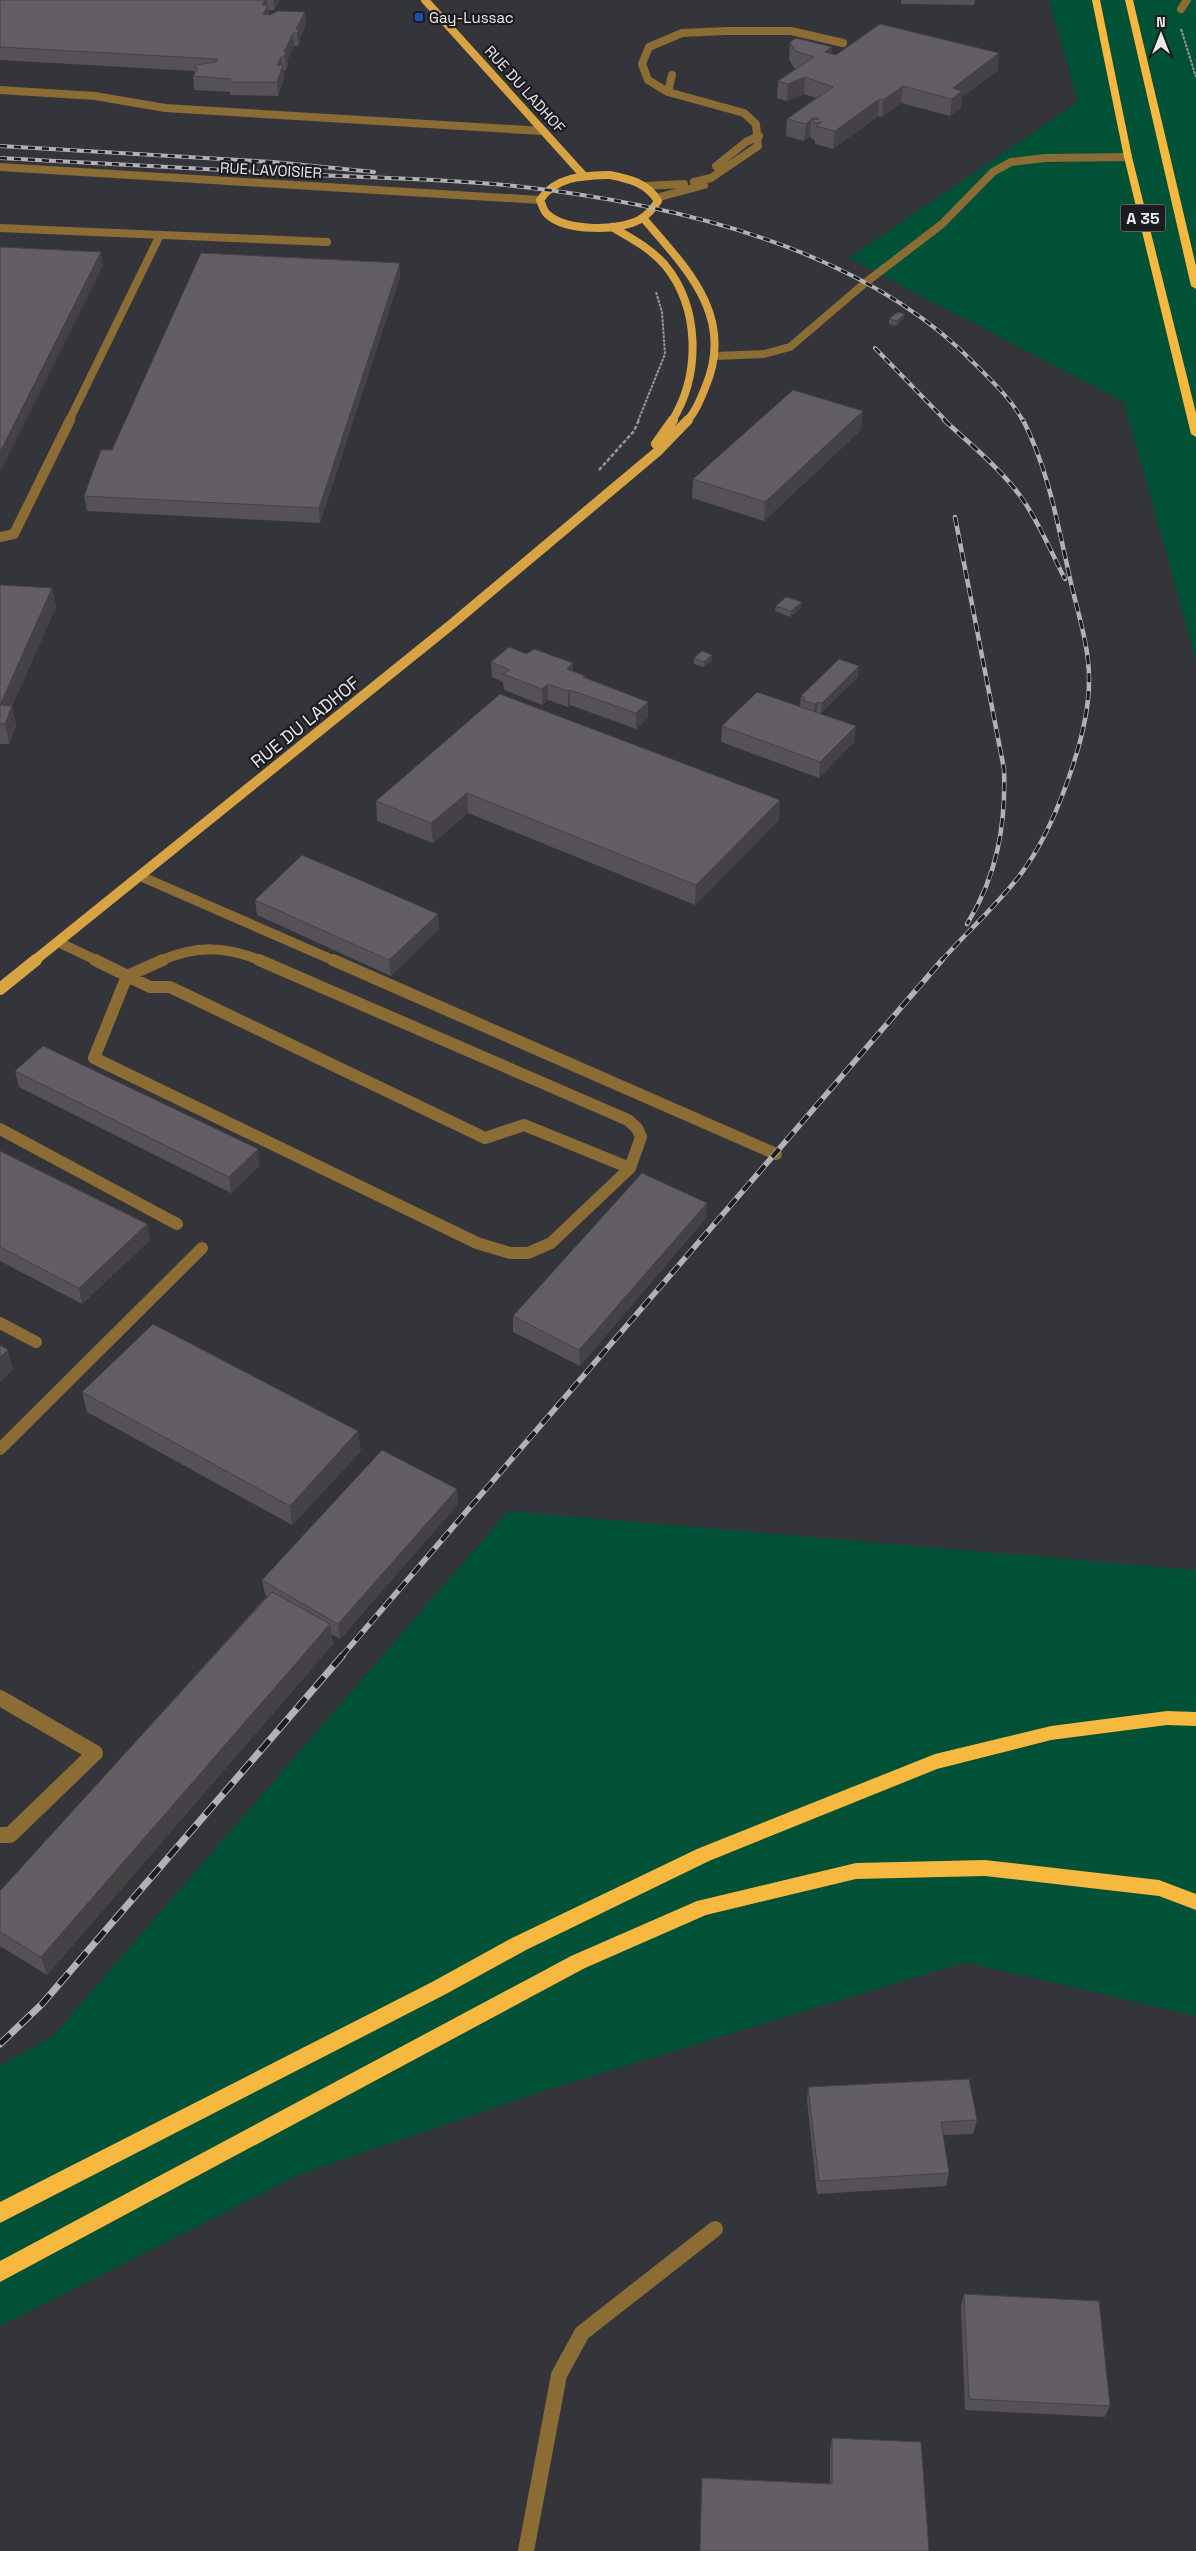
<svg xmlns="http://www.w3.org/2000/svg" width="1196" height="2551" viewBox="0 0 1196 2551" font-family="'Space Grotesk',sans-serif">
  <style>
    .green { fill: #005135 }
    .lines { fill: none; stroke-linecap: round; stroke-linejoin: round }
    .path-far1 { stroke: #97969c; stroke-width: 2; stroke-dasharray: 3 1; stroke-linecap: butt }
    .path { stroke: #97969c; stroke-width: 2.5; stroke-dasharray: 4 2; stroke-linecap: butt }
    .minor-far3 { stroke: #8b6c34; stroke-width: 8 }
    .minor-far2 { stroke: #8b6c34; stroke-width: 10 }
    .minor-far1 { stroke: #8b6c34; stroke-width: 12 }
    .minor { stroke: #8b6c34; stroke-width: 16 }
    .major-far2 { stroke: #d7a343; stroke-width: 8 }
    .major-far1 { stroke: #d7a343; stroke-width: 10 }
    .major { stroke: #d7a343; stroke-width: 12 }
    .highway { fill: #f7b840; fill-rule: evenodd }
    .rail-far3-casing { stroke: #b1b1b6; stroke-width: 4 }
    .rail-far2-casing { stroke: #b1b1b6; stroke-width: 4.5 }
    .rail-far1-casing { stroke: #b1b1b6; stroke-width: 5.5 }
    .rail-casing { stroke: #b1b1b6; stroke-width: 7 }
    .rail-far3 { stroke: #1c1c1f; stroke-width: 2.5; stroke-dasharray: 7; stroke-linecap: butt }
    .rail-far2 { stroke: #1c1c1f; stroke-width: 3; stroke-dasharray: 9; stroke-linecap: butt }
    .rail-far1 { stroke: #1c1c1f; stroke-width: 4; stroke-dasharray: 11; stroke-linecap: butt }
    .rail { stroke: #1c1c1f; stroke-width: 5; stroke-dasharray: 14; stroke-linecap: butt }
    .wall { fill: #555156 }
    .shaded-wall { fill: #454246 }
    .building { fill: #635e64; stroke: #454246 }
    .transit-dot { fill: #1a4fb4; stroke: #1c1c1f; stroke-width: 2 }
    .labels { text-anchor: middle; dominant-baseline: central; stroke-width: 4.5; stroke-linejoin: round; paint-order: stroke }
    .far-poi-label { font-size: 15px; fill: #eae9ee; stroke: #1c1c1f; text-anchor: start }
    .far-street-label { font-size: 15px; fill: #eae9ee; stroke: #1c1c1f }
    .shield { fill: #1c1c1f; stroke: #acacb0; stroke-width: 1 }
    .shield-label { font-size: 16px; font-weight: bold; fill: #eae9ee }
    .street-label { font-size: 18px; fill: #eae9ee; stroke: #1c1c1f }
  </style>
  <rect width="100%" height="100%" fill="#34343b"/>
  <path class="green" d="M1049,0h147v660l-72,-258 -275,-144 229,-156z
    M508,1511l688,59v446l-231,-54 -422,129 -242,83 -301,152v-261l52,-28z"/>
  <g class="lines">
    <path class="path-far1" d="M1181,29l15,48
      M638,421l27,-67 -3,-42 -6,-20"/>
    <path class="path" d="M599,470l35,-39 5,-11"/>
    <path class="minor-far3" d="M1181,9l6,-9
      M0,90l95,6 70,12 378,23
      M668,92l4,-17
      M716,166l30,-24 13,-6
      M0,167l540,33
      M694,182l17,-4 47,-32 -2,-22 -12,-11 -76,-21 -20,-12 -6,-16 7,-17 33,-14 44,-2h65l52,12
      M645,186l39,-2
      M656,198l48,-13
      M0,228l327,14
      M714,356l50,-2 26,-7 75,-64 77,-59 51,-52 18,-10 34,-4 83,-1
      M69,421l91,-186"/>
    <path class="minor-far2" d="M0,537l14,-3 56,-114
      M140,876l195,85
      M58,942l40,19
      M160,961c37,-16 65,-15 102,0"/>
    <path class="minor-far1" d="M95,960l55,27h20l315,151 39,-13 106,43
      M163,960l-36,16 -33,82 383,185 33,10h18l23,-10 79,-75 11,-31 -4,-9 -9,-8 -369,-160
      M333,960l443,194
      M0,1129l177,95
      M0,1323l36,19
      M0,1449l202,-201"/>
    <path class="minor" d="M0,1698l95,55 -85,82h-10
      M526,2551l33,-176 23,-42 133,-104"/>
    <path class="major-far2" d="M425,0l159,176
      M610,175c20,4 37,8 48,26 -5,8 -10,14 -19,19 -21,11 -73,12 -92,-6 -4,-4 -5,-10 -7,-14 16,-24 43,-24 70,-25z
      M644,219c43,50 92,98 61,169 -5,12 -9,23 -18,33
      M612,227c19,11 38,21 53,38 35,43 36,109 7,156"/>
    <path class="major-far1" d="M656,444l17,-24
      M34,961l418,-337 205,-172 31,-32"/>
    <path class="major" d="M0,989l36,-29"/>
    <path class="highway" d="M1092,0h8l32,157 64,256v24l-5,-3 -67,-277z
      M1125,0h8l63,266v23l-5,-3z
      M1167,1711l29,1v14l-29,-1 -116,15 -114,29 -228,92 -183,89 -80,44 -446,229v-21l432,-220 80,-44 185,-89 238,-95 116,-28z
      M985,1860l174,20 37,14v16l-37,-14 -174,-20 -129,3 -150,36 -121,53 -585,314v-21l571,-305 126,-55 159,-38z"/>
    <defs>
      <path id="rail-far3" d="M0,146l273,16 101,10
        M0,158c106,6 212,11 318,17 62,3 125,4 187,10 162,17 356,60 472,181 17,17 35,34 46,55
        M875,348l71,73"/>
      <path id="rail-far2" d="M944,420c26,24 56,48 77,77 18,25 30,55 44,82
        M955,517l49,252c2,56 -7,107 -37,155
        M941,961c26,-29 55,-55 79,-86 34,-44 70,-141 69,-197 0,-35 -13,-70 -20,-104 -12,-53 -21,-105 -46,-154"/>
      <path id="rail-far1" d="M341,1657l601,-697"/>
      <path id="rail" d="M0,2044l42,-40 300,-348"/>
    </defs>
    <use href="#rail-far3" class="rail-far3-casing"/>
    <use href="#rail-far2" class="rail-far2-casing"/>
    <use href="#rail-far1" class="rail-far1-casing"/>
    <use href="#rail" class="rail-casing"/>
    <use href="#rail-far3" class="rail-far3"/>
    <use href="#rail-far2" class="rail-far2"/>
    <use href="#rail-far1" class="rail-far1"/>
    <use href="#rail" class="rail"/>
  </g>
  <path class="wall" d="M0,0h280l-6,10h-6l1,5 36,-3 1,13 -6,12v5l-2,4h-4l-7,15 1,5 -2,4h-2v8l-6,18 -48,-1v-3l-36,-2 -1,-14 2,-2 -1,-3 -194,-11z
    M901,0h74l-1,5 -73,-1z
    M790,42l46,13 162,15 -36,27 -1,11 -11,8 -49,-13 -19,14 -4,-1 -45,33 -18,-5v-3l-5,-4 -6,4 -18,-5 1,-17 29,-21 -12,-4 -17,7 -10,-3 1,-17 18,-12 -2,-1 -5,-9z
    M400,263v14l-80,246 -233,-12 -3,-15 28,-46z
    M904,318l-8,8 -7,-2v-5z
    M861,430l-97,91 -72,-23 1,-19z
    M0,585l52,3 4,19 -44,99 4,20 -7,18h-9z
    M776,606l25,2 -11,9 -15,-6z
    M694,658l18,2 -8,7 -10,-3z
    M491,662l82,9 12,5v2l63,24v15l-12,12 -66,-24 -2,2 -20,-7 -6,5 -38,-15 -1,-8 -11,-5z
    M858,677l-37,36h-5l38,29 -35,36 -98,-36 1,-16 80,-18 -2,-2 1,-10z
    M500,694l279,126 -84,85 -227,-92 -35,30 -56,-22 -1,-20z
    M255,900l183,14 1,15 -48,47 -134,-61z
    M15,1071l245,94 -29,28 -212,-106z
    M0,1151l147,73 3,16 -68,64 -82,-43z
    M707,1203l-1,15 -126,148 -67,-34v-16z
    M82,1392l279,59 -69,74 -205,-113z
    M457,1489l1,15 -118,135 -9,-5 2,10 -286,331 -47,-29v-55l267,-295 -2,-1 -3,-15z
    M808,2087l169,33 -4,14 -30,1 6,38 -3,13 -129,8 -10,-94z
    M964,2294l146,112 -5,11 -140,-7 -4,-104z
    M832,2438l97,113h-229l1,-62 1,-11 128,6v-35z"/>
  <path class="shaded-wall" d="M265,0h2l2,18 -5,9 -2,-22z
    M273,0h7l-6,10z
    M305,12l1,13 -6,12v5l-2,4 -1,-13 -1,-4z
    M293,33l1,13 -7,15 1,5 -2,4 -2,-18z
    M832,47l-1,17 -6,-12z
    M999,53l-1,17 -36,27 -1,11 -11,8 3,-28z
    M281,57l1,12 1,-4 1,13 -6,18 -1,-14v-17z
    M805,77l-1,17 -17,7 1,-17z
    M903,86l-2,17 -19,14 1,-17z
    M879,99l-1,17 -45,33 2,-18z
    M814,117v5l-3,-2 -1,17 -6,4 2,-17z
    M101,252l2,14 -103,206v-20z
    M400,263v14l-80,246 -1,-15z
    M905,314l-1,4 -8,8 1,-5z
    M863,411l-2,19 -97,91 1,-19z
    M52,588l4,19 -52,118 -4,-20z
    M802,602l-1,6 -11,9 1,-6z
    M712,655v5l-8,7v-5z
    M573,663v15l-6,-9z
    M859,666l-1,11 -37,36 1,-10z
    M548,684v16l-6,5v-16z
    M570,690v15l-2,2v-16z
    M648,702v15l-12,12v-16z
    M818,702l-1,10 -3,3 1,-11z
    M12,706l4,20 -7,18 -4,-20z
    M856,726l-2,16 -35,36 1,-16z
    M467,793l1,20 -35,30 -2,-20z
    M780,800l-1,20 -84,85 1,-20z
    M438,914l1,15 -48,47 -2,-16z
    M258,1149l2,16 -29,28 -2,-16z
    M707,1203l-1,15 -126,148 -1,-16z
    M147,1224l3,16 -68,64 -3,-16z
    M8,1350l5,20 -13,12v-25z
    M358,1431l3,20 -69,74 -2,-19z
    M457,1489l1,15 -118,135 -2,-15z
    M330,1624l3,20 -286,331 -6,-18z"/>
  <path class="building" d="M0,0h265l-3,5h6l-5,9 7,1 8,-4 27,1 -9,17h3l-2,4h-4l-9,19h2l-2,5h-3l-4,8h6l-6,17h-48l2,-3 -38,-3 5,-8 -4,-1 1,-2 21,-3 2,-3 -218,-12z
    M880,24l119,29 -46,35 9,3 -10,8 -49,-13 -20,14 -4,-1 -44,32 -19,-5 6,-4 -6,1 -5,-3 8,-1 -5,-2 -8,7 -19,-5 46,-32 -28,-10 -17,7 -10,-3 36,-24 -19,-6 -5,-9 6,-4 36,9 -7,5 11,3z
    M0,247l101,5 -101,200z
    M201,253l199,10 -81,245 -235,-12 17,-46h11z
    M898,312l7,2 -8,7 -8,-2z
    M793,390l70,21 -98,91 -72,-23z
    M0,585l52,3 -52,117z
    M786,597l16,5 -11,9 -15,-5z
    M509,647l18,7 7,-5 39,14 -6,6 18,7 -2,1 65,25 -12,11 -66,-23 -2,1 -20,-7 -6,5 -39,-15 7,-4 -19,-8z
    M702,651l10,4 -8,7 -10,-4z
    M839,659l20,7 -37,37 -4,-1 -3,2 -13,-4 3,-2 -4,-2z
    M757,692l99,34 -36,36 -98,-36z
    M500,694l280,106 -84,85 -229,-92 -36,30 -55,-22z
    M0,705l12,1 -7,18h-5z
    M302,855l136,59 -49,46 -134,-60z
    M43,1046l215,103 -29,28 -214,-106z
    M0,1151l147,73 -68,64 -79,-41z
    M642,1173l65,30 -128,147 -66,-34z
    M153,1324l205,107 -68,75 -208,-114z
    M0,1345l8,5 -8,7z
    M382,1450l75,39 -119,135 -76,-44z
    M272,1592l58,32 -289,333 -41,-25v-41z
    M969,2079l8,41 -36,2 8,51 -130,8 -11,-94z
    M964,2294l135,7 11,105 -141,-7z
    M832,2438l89,4 8,109h-229l2,-73 130,6z"/>
  <rect class="transit-dot" x="414" y="12" width="10" height="10" rx="2.5"/>
  <g class="labels">
    <g class="far-poi-label">
      <text x="429" y="17">Gay-Lussac</text>
    </g>
    <g class="far-street-label">
      <text transform="translate(525 89) rotate(48)">RUE DU LADHOF</text>
      <text transform="translate(271 170) rotate(3)">RUE LAVOISIER</text>
    </g>
    <rect class="shield" x="1120.5" y="204.5" width="45" height="27" rx="4"/>
    <g class="shield-label">
      <text x="1143" y="218">A 35</text>
    </g>
    <g class="street-label">
      <text transform="translate(305 722) rotate(-39)">RUE DU LADHOF</text>
    </g>
  </g>
  <g transform="translate(1161 35)" stroke="#1c1c1f" stroke-width="4" paint-order="stroke">
  <path d="M0-4L9 19L0 12L-9 19Z" fill="#eae9ee"/>
  <text y="-8" font-size="14" font-weight="bold" text-anchor="middle" fill="#eae9ee">N</text>
  </g>
</svg>
